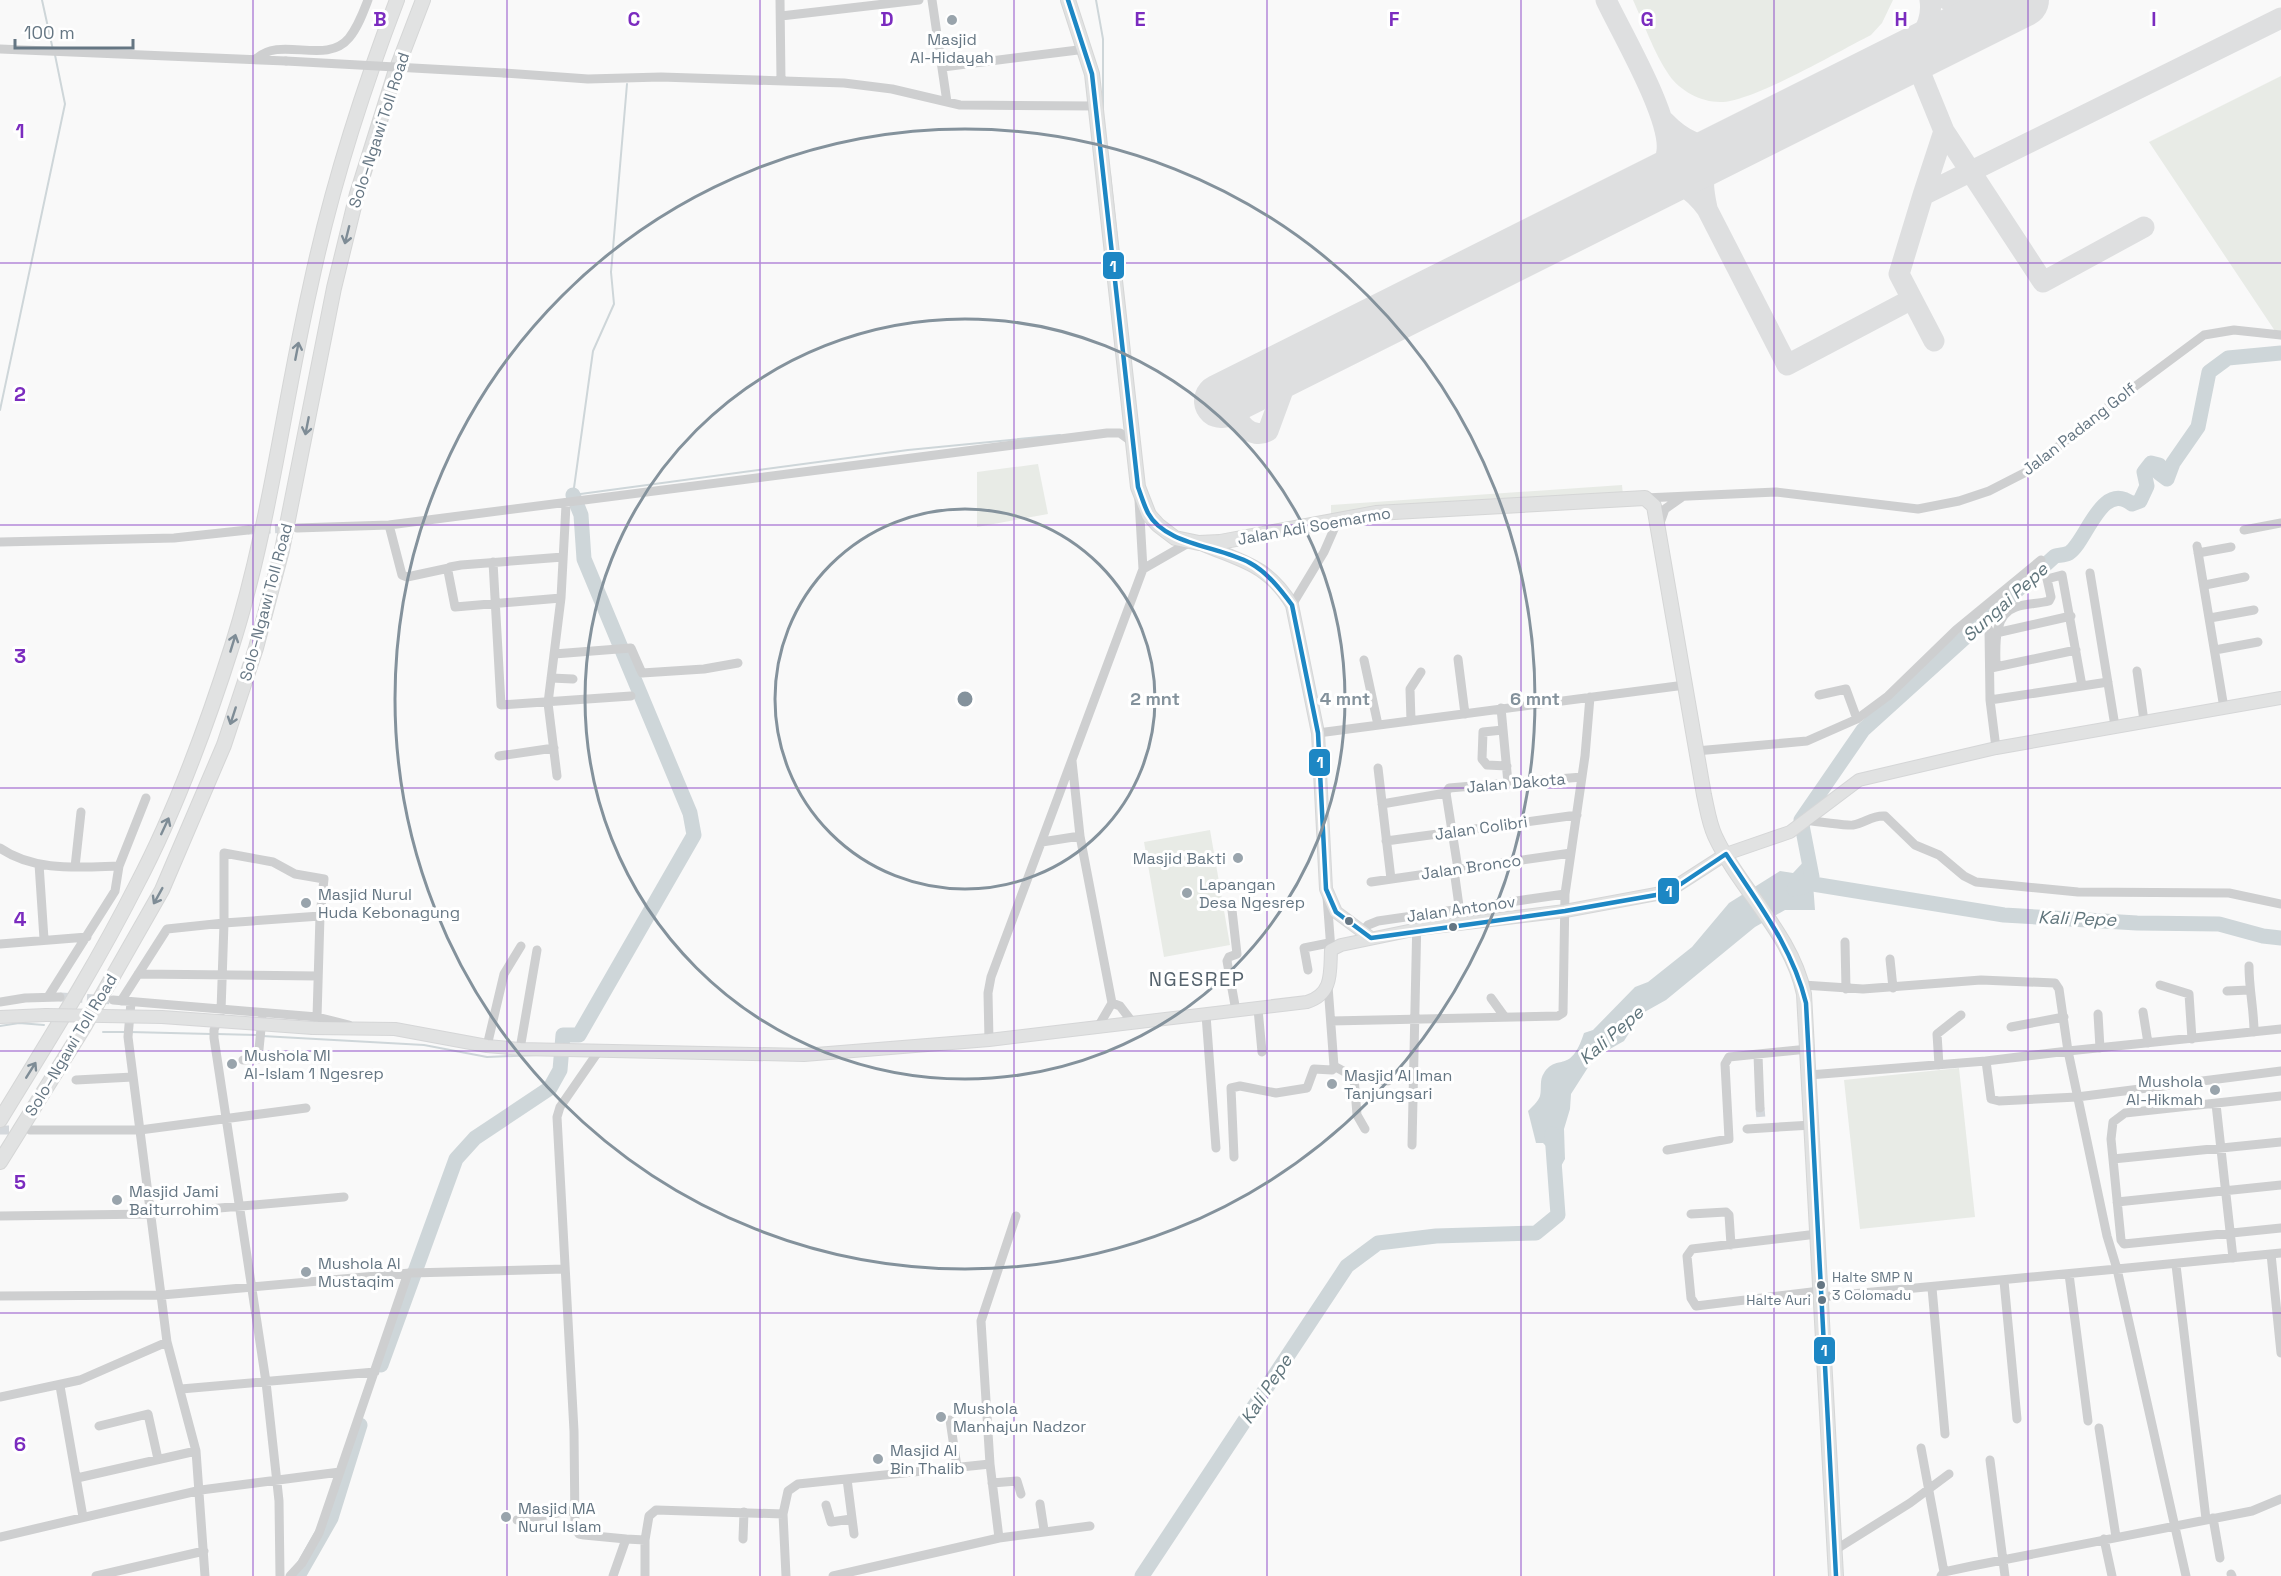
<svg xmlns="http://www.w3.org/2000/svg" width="2281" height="1576" viewBox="0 0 2281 1576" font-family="'Space Grotesk',sans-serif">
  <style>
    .green { fill: #e8ebe6 }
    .water { fill: #ced6d9 }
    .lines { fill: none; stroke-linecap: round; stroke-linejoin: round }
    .stream { stroke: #ced6d9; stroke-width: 2 }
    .river { stroke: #ced6d9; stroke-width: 15 }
    .taxiway { stroke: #dedfe0; stroke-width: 21 }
    .runway { stroke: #dedfe0; stroke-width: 54 }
    .minor-tunnel { stroke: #d4d8dc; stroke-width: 9; stroke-dasharray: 9 4.5; stroke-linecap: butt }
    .major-casing { stroke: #d5d6d7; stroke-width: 14 }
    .highway-casing { stroke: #d5d6d6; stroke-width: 16 }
    .minor { stroke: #cecfd0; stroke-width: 9 }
    .major { stroke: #e1e2e2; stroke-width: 12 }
    .highway { stroke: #e1e2e2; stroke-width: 14 }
    .major-bridge-casing { stroke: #d5d6d7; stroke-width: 14; stroke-linecap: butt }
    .minor-bridge { stroke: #cecfd0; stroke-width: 9 }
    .major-bridge { stroke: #e1e2e2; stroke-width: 12 }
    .bus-1-casing { stroke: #fff; stroke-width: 9 }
    .bus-1 { stroke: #1d87c4; stroke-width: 4.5 }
    .oneway { stroke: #7e8c96 }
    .grid { fill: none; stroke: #7b2cbf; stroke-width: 1.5; stroke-opacity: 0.55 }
    .ring { fill: none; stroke: #84929c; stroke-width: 3 }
    .poi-dot { fill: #99a4ac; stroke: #fff; stroke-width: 2 }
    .bus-dot { fill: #657683; stroke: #fff; stroke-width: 2 }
    .labels { text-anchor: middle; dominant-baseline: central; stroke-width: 6; stroke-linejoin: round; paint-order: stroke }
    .bus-label { font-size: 14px; fill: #657683; stroke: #fff; text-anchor: start }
    .poi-label { font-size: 16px; fill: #657683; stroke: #fff; text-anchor: start }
    .street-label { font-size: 16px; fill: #657683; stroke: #fff }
    .water-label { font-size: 18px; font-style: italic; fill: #60757c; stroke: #fff }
    .quarter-label { font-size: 20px; letter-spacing: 1.5px; fill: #57646e; stroke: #fff }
    .grid-label { font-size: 20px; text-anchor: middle; font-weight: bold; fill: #7b2cbf; stroke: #fff; stroke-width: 6; stroke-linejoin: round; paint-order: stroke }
    .centre { fill: #84929c; stroke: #fff; stroke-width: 3 }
    .ring-label { font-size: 18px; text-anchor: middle; font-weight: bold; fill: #84929c; stroke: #fff; stroke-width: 6; stroke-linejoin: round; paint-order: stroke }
    .line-badge { stroke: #fff; stroke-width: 2 }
    .badge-label { font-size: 16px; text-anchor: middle; font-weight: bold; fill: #fff }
  </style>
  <rect width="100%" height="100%" fill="#f9f9f9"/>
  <path class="green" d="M1633,0h260l-11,23 -11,12c-32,16 -120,68 -151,67 -19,0 -40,-11 -51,-27 -15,-22 -25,-51 -36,-75z
    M2281,76v264l-132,-198z
    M1038,464l10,50 -71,13v-55z
    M1622,485l1,10 -292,19v-9z
    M1210,830l20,115 -66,12 -20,-115z
    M1959,1068l16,149 -115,12 -16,-149z"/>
  <path class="water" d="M1808,857h3l4,53h-30l-30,17 -89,73 -25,14 -17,27 -30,17 -23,36 -1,15 -6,20 1,30 -5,9 -8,-16 -9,-9h-7l-8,-32c4,-4 10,-9 12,-15 2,-7 -1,-16 4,-23 14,-21 26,3 40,-40l9,-3 42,-43 13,-5 44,-35 37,-44 51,-32 13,2z"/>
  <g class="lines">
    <path class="stream" d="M42,0l11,50
      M1096,0l7,39v73
      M627,84l-16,188 3,32 -21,47 -20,144 335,-45 152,-15
      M1110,174l27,253
      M0,410l65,-306 -10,-49
      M0,1026l19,-3 25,2
      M103,1032h21
      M130,1032l81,2
      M217,1034l39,1
      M262,1036l162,9 63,12 50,-2"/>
    <path class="river" d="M1812,877l-11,-57 62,-90 192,-174c5,-1 10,-1 14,-3 18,-12 32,-73 63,-49l8,-3 7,-15 -3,-14 7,-9 8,2v8l8,6 6,-16 25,-36 11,-55 19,-14 53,-5
      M1794,889l19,-5 191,31 133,8 82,1 44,12 18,2
      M381,1365l75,-206 19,-21 75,-50 10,-18 3,-35h16l115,-200 -4,-22 -106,-254 -3,-44 -8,-20
      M298,1576l33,-58 29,-93
      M1142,1576l205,-310 31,-23 58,-7 100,-3 22,-18 -6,-81"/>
    <path class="taxiway" d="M1606,0c16,34 65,117 61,151 -1,13 -8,23 -14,34
      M1948,0l32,11 25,-2
      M1913,55l31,76 -21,64
      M1897,63c18,-15 37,-37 33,-63
      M1664,121c20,21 37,27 65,26
      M1944,131l99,151 101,-55
      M1653,185c26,-6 39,4 54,24l80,156 125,-66
      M1707,208c-7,-32 -6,-43 22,-61
      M1934,341l-35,-67 24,-79 358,-177
      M1285,369c-83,-11 -50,81 -17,62l18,-49 16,-21"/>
    <path class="runway" d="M1221,401l801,-401"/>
    <path class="minor-tunnel" d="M248,530l43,-2
      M60,997l53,3
      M1760,1108l1,11
      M0,1130h22"/>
    <defs>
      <path id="major" d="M1199,543c40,18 68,20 93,62l26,128 8,156 10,23 35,26
        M0,1017l46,-2
        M313,1028l82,1 92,17 33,3 284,6 185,-15 318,-38c26,-8 23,-29 24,-52l10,-5 77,-16 147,-18 102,-19 59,-38 64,-22 69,-52 137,-32 285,-50"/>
      <path id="highway" d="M1068,0l24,74 46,413 11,28 9,10 17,13 24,5 21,-1 156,-29 269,-15 9,8 50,289c3,13 5,28 11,41 25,54 77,98 89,158l32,582
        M0,1120c47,-77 95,-153 136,-234 40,-76 70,-158 96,-240 37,-117 51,-239 78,-358 21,-99 51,-194 87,-288
        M0,1162l84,-135 78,-137 62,-145 32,-97 26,-98 52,-262 23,-94 38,-121 28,-73"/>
    </defs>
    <use href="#major" class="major-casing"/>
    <use href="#highway" class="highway-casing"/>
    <path class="minor" d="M780,0l1,80
      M932,0l15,102
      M781,16l138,-16
      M0,49l286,12
      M256,59c24,-24 70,7 93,-21 9,-11 14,-25 19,-38
      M943,67l143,-18
      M504,73l84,6 73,-2 183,6 48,6 68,16 136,1
      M1645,498l131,-6 142,17 41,-8 30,-10 41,-21 64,-53 110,-82 30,-5 47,5
      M1660,523l5,-14 17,-12
      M389,525l13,50 5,2 42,-9
      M297,528l92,-3 718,-92h13l11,8
      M2244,530l37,-7
      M0,542l174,-4 74,-8
      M2197,546l27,162
      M2198,553l33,-6
      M493,562l8,143 130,-9
      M1143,569l47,-27
      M2090,573l25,153
      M2205,585l40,-8
      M561,598l-106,9 -7,-36 2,-4 11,-2 102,-8
      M1292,605l32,-53 14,-32
      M1978,612l11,18 1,70 6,48
      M2210,618l44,-8
      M1996,633l75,-17
      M2215,650l43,-8
      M554,654l77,-6 11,25 62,-4 34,-6
      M1458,659l7,55
      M1364,660l14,65
      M1996,667c0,-19 -4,-52 20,-60 10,-4 22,-3 33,-6l2,-4 -4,-18 15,-4 20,111
      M1991,668l85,-18
      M2137,671l7,50
      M551,678l22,1
      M1819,695l27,-6 11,30
      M1990,700l118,-18
      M1501,708l7,75
      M1411,721l-1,-32 11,-17
      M1503,730l-20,2 -1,27 5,6 20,1
      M1318,733l367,-48
      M1696,751l111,-10 50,-22 31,-23 68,-66 85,-70
      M499,756l55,-8
      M1072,761l8,75
      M1378,768l13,111
      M557,776l-9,-73 13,-105 5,-93
      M1446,793l12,76
      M1382,804l64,-11 3,-5 133,-11
      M1807,820c5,1 42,6 46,5 13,-2 18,-10 32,-9l30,29 24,10 25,21 12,6 102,10 151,1 52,11
      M1386,841l191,-26
      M1042,842l38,-6 32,167 -14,24
      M0,848c34,24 80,19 119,18
      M39,864l5,75
      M75,867l6,-55
      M1454,870l6,43
      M1371,882l200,-29
      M1327,897l4,53
      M1232,910l5,44 -8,3 -2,4 9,50
      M1362,932l6,-7 10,-4 187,-27
      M1845,942l1,47
      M0,944l87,-7
      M1890,959l3,29
      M2249,966c0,24 5,43 5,66
      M1308,970l-4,-22 25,-5
      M138,974l180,2
      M1803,985l60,4 118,-9 74,3 4,6 9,62 -82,10 -177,14
      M2160,985l29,9 3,45
      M1328,986l6,80 20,11 34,4
      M2227,991l22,-1
      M48,997l67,-106 4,-25 27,-68
      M1491,998l13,18
      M113,1000l204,17 32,8
      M121,1001l46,-72 57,-6 -3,88 -7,19v8l52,344 13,119 1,75
      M0,1002l25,-4 35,-1
      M131,1002l-3,35 39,305 29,109 9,125
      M1112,1003l8,3 13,17
      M1258,1009l4,43
      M2143,1012l5,31
      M2098,1014l2,34
      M1206,1015l10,133
      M317,1017l3,-101 4,-37 -29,-5 -22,-12 -49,-9v70l96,-7
      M262,1019l-4,40 32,-2
      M1331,1021l227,-5 5,-3 2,-119 20,-138 5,-59
      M2011,1027l53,-10
      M989,1040l-1,-47 3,-16 152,-408 -4,-69
      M487,1046l17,-72 17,-28
      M520,1049l17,-99
      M598,1052l-38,55 -3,10 17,314 1,97 4,6 5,1 42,4
      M1758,1055l2,53
      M243,1060l15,-1
      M1986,1061l5,38 8,2 78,-4 204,-26
      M1939,1065l-2,-31 24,-19
      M1354,1077l3,38 8,14
      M76,1080l57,-3
      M2281,1096l-156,17 -12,9 -2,17 10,101 3,4 157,-16
      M2216,1104l17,154
      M1747,1129l65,-4
      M30,1130h110l166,-22
      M1412,1145l5,-229
      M1667,1150l62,-11 -4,-75 4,-7 79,-8
      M1234,1157l-3,-69 9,-2 36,7 31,-5 7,-19 18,1 3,-3
      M2113,1159l168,-17
      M2117,1202l164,-17
      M1691,1214l35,-2 3,3 2,30
      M0,1216l152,-2 192,-17
      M1817,1234l-125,15 -5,7 4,42 5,8 124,-15
      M2271,1254l10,99
      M2176,1265l30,254
      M2069,1274l19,147
      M2004,1281l13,138
      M1932,1288l13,146
      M0,1296l162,-1 248,-22 155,-4
      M1820,1297l297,-28 -10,-33 -39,-185 213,-22
      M60,1386l23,131
      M181,1389l194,-17
      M0,1397l80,-17 87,-38
      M950,1420l7,47
      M99,1426l49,-12 10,45
      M2099,1428l17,109
      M1921,1448l23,124
      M1990,1460l15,116
      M990,1464l-9,-143 35,-105
      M77,1478l119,-27
      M847,1479l7,55
      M992,1483l25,-2 4,13
      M1040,1504l4,26
      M826,1505l5,17 20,-3
      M783,1514l3,62
      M2213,1518l7,40
      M517,1520l58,-10
      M0,1537l201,-47 139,-18
      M743,1539l1,-27
      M2104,1539l8,37
      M645,1540l4,-24 7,-6 127,4 5,-23 10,-7 192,-20 9,74
      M1835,1550l75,-47 39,-29
      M2231,1574l1,2
      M96,1576l108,-25
      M290,1576l12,-13 17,-30 89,-260
      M613,1576l13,-37 19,1v36
      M833,1576l166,-38 91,-12
      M1941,1576l3,-4 28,-6 280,-55 29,-12
      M2186,1576l-69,-307 164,-16"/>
    <use href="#major" class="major"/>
    <use href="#highway" class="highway"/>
    <defs>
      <path id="major-bridge" d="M46,1015l116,2 151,11"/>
    </defs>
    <use href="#major-bridge" class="major-bridge-casing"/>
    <path class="minor-bridge" d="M286,61l218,12"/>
    <use href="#major-bridge" class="major-bridge"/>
    <defs>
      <path id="bus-1" d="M1068,0l24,74 46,413c3,8 6,18 10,26 17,32 71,33 102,50 17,9 31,27 42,42l26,128 8,156 10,23 35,26 194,-27 91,-16 16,-5 54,-36c31,48 66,92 80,149l30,573"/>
    </defs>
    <use href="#bus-1" class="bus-1-casing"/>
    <use href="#bus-1" class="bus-1"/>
  </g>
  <defs><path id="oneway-shaft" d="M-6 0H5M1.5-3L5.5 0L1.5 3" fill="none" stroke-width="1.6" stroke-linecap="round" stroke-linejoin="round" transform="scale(1.5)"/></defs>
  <g class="oneway">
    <use href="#oneway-shaft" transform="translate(347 235) rotate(104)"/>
    <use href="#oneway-shaft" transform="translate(297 351) rotate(-79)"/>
    <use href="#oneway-shaft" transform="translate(307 426) rotate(101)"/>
    <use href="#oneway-shaft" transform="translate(233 643) rotate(-73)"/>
    <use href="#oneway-shaft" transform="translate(233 716) rotate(108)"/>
    <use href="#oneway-shaft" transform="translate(165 826) rotate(-65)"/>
    <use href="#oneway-shaft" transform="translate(158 896) rotate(119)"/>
    <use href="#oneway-shaft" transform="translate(31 1070) rotate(-58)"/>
  </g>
  <path class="grid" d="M253,0v1576M507,0v1576M760,0v1576M1014,0v1576M1267,0v1576M1521,0v1576M1774,0v1576M2028,0v1576M0,263h2281M0,525h2281M0,788h2281M0,1051h2281M0,1313h2281"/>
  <g class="ring">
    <circle cx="965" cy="699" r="190"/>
    <circle cx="965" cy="699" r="380"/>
    <circle cx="965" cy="699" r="570"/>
  </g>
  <g class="poi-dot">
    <circle cx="952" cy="20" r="6"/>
    <circle cx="1238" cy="858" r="6"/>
    <circle cx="1187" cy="893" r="6"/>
    <circle cx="306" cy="903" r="6"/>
    <circle cx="232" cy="1064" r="6"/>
    <circle cx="1332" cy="1084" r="6"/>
    <circle cx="2215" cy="1090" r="6"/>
    <circle cx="117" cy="1200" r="6"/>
    <circle cx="306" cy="1272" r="6"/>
    <circle cx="941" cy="1417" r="6"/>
    <circle cx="878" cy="1459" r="6"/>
    <circle cx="506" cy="1517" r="6"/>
  </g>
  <g class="bus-dot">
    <circle cx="1349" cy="921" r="5"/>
    <circle cx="1453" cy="927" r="5"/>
    <circle cx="1821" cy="1285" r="5"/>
    <circle cx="1822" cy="1300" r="5"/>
  </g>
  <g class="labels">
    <g class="bus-label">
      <text x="1832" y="1277">Halte SMP N<tspan x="1832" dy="18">3 Colomadu</tspan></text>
      <text x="1811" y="1300" text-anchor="end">Halte Auri</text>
    </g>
    <g class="poi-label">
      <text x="952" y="39" text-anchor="middle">Masjid<tspan x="952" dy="18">Al-Hidayah</tspan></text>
      <text x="1226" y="858" text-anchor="end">Masjid Bakti</text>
      <text x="1199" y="884">Lapangan<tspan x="1199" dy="18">Desa Ngesrep</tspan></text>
      <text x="318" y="894">Masjid Nurul<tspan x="318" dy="18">Huda Kebonagung</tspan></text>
      <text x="244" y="1055">Mushola MI<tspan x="244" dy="18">Al-Islam 1 Ngesrep</tspan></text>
      <text x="1344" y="1075">Masjid Al Iman<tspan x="1344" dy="18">Tanjungsari</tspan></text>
      <text x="2203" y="1081" text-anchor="end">Mushola<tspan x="2203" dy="18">Al-Hikmah</tspan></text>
      <text x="129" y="1191">Masjid Jami<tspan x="129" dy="18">Baiturrohim</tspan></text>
      <text x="318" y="1263">Mushola Al<tspan x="318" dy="18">Mustaqim</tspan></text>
      <text x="953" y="1408">Mushola<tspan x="953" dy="18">Manhajun Nadzor</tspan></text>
      <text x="890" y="1450">Masjid Al<tspan x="890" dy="18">Bin Thalib</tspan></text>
      <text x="518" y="1508">Masjid MA<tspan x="518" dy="18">Nurul Islam</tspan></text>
    </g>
    <g class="street-label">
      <text transform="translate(379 130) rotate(-72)">Solo–Ngawi Toll Road</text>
      <text transform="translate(2079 429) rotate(-38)">Jalan Padang Golf</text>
      <text transform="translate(1314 526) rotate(-10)">Jalan Adi Soemarmo</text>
      <text transform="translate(266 602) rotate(-75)">Solo–Ngawi Toll Road</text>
      <text transform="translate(1516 783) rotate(-5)">Jalan Dakota</text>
      <text transform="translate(1481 828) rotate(-8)">Jalan Colibri</text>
      <text transform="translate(1471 867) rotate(-8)">Jalan Bronco</text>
      <text transform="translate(1461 909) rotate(-8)">Jalan Antonov</text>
      <text transform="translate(71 1045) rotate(-59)">Solo–Ngawi Toll Road</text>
    </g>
    <g class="water-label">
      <text transform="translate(2005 602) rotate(-42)">Sungai Pepe</text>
      <text transform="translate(2077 918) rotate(2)">Kali Pepe</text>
      <text transform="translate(1611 1035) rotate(-41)">Kali Pepe</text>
      <text transform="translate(1266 1389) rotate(-57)">Kali Pepe</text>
    </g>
    <g class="quarter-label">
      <text x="1197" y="979">NGESREP</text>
    </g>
  </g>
  <g class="grid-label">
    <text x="380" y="26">B</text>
    <text x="634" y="26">C</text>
    <text x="887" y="26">D</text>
    <text x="1140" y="26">E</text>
    <text x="1394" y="26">F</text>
    <text x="1647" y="26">G</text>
    <text x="1901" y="26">H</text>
    <text x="2154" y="26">I</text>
    <text x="20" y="138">1</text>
    <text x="20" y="401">2</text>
    <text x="20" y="663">3</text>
    <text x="20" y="926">4</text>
    <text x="20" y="1189">5</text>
    <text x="20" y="1451">6</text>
  </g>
  <circle cx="965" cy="699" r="9" class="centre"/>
  <g class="ring-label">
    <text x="1155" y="705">2 mnt</text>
    <text x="1345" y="705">4 mnt</text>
    <text x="1535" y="705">6 mnt</text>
  </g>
  <g class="line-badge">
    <rect x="1102" y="251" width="23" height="29" rx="6" fill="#1d87c4"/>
    <rect x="1308" y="748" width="23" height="29" rx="6" fill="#1d87c4"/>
    <rect x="1657" y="877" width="23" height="28" rx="6" fill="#1d87c4"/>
    <rect x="1813" y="1336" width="23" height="29" rx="6" fill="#1d87c4"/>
  </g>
  <g class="badge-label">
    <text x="1113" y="272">1</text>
    <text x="1320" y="768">1</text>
    <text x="1669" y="897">1</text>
    <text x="1824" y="1356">1</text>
  </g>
  <path d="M15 39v9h118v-9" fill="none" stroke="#657683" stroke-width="3"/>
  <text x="24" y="39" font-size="18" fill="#657683" stroke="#ffffff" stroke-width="4.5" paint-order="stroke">100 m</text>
</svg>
